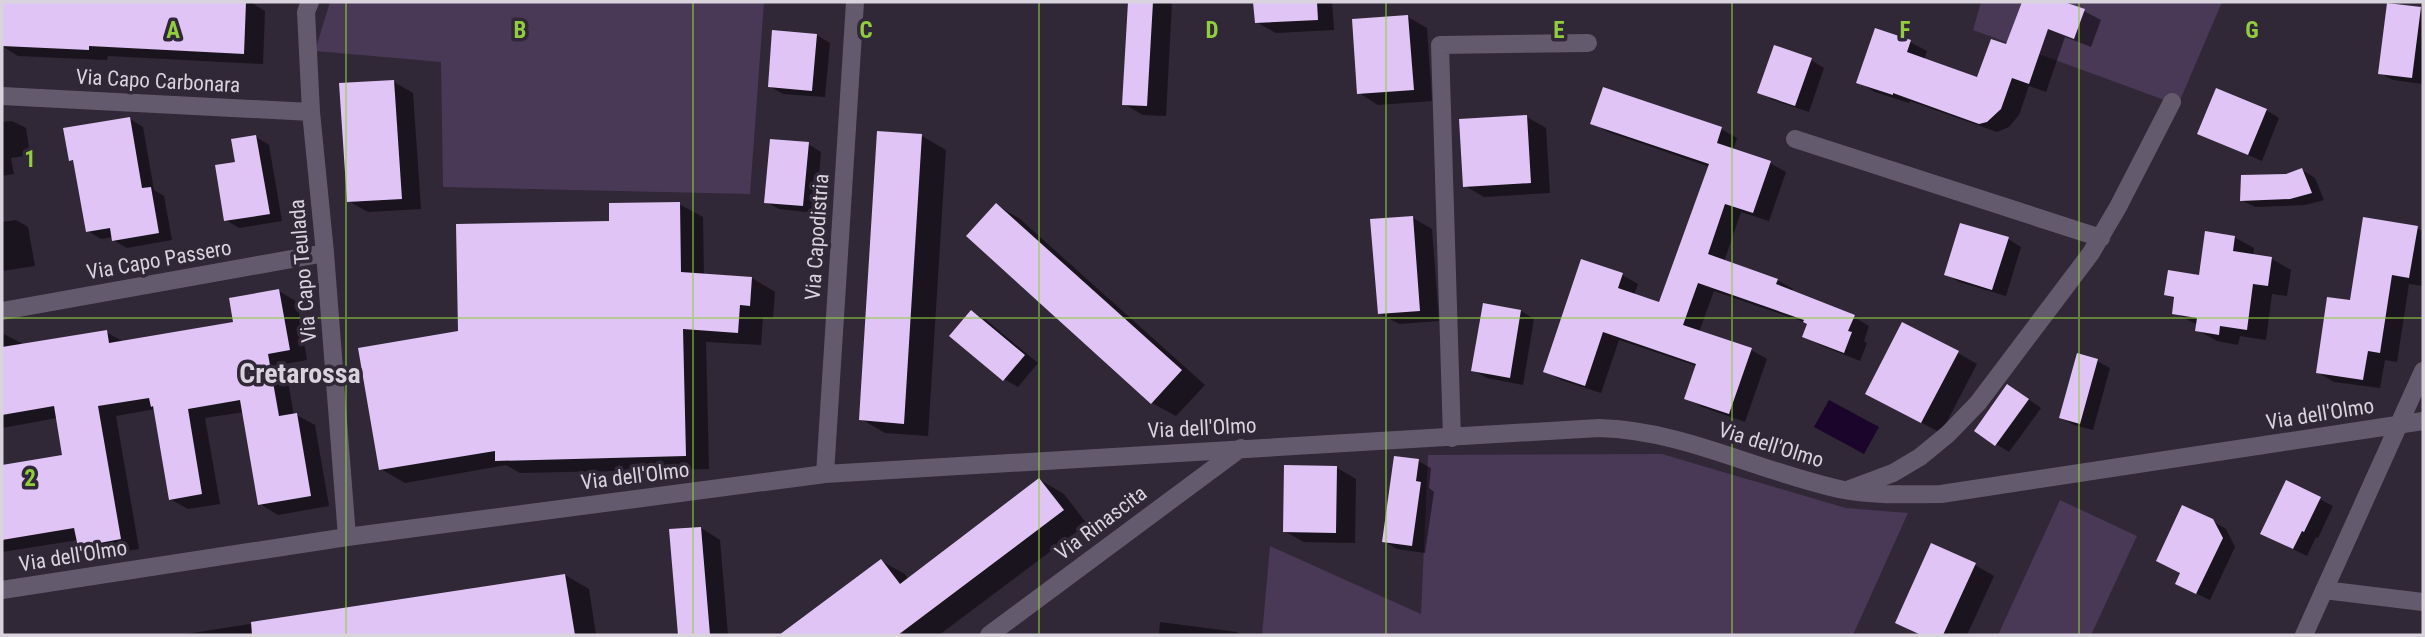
<svg xmlns="http://www.w3.org/2000/svg" width="2425" height="637" viewBox="0 0 2425 637" font-family="'Roboto Condensed',sans-serif">
  <style>
    .green { fill: #493856 }
    .water { fill: #1c052a }
    .shadow { fill: #0007 }
    .building { fill: #dfc4f5 }
    .lines { fill: none; stroke-linecap: round; stroke-linejoin: round }
    .minor { stroke: #645a6d; stroke-width: 18 }
    .grid { fill: none; stroke: #92cd3f; stroke-width: 2; stroke-opacity: 0.55 }
    .labels { text-anchor: middle; dominant-baseline: central; stroke-width: 7; stroke-linejoin: round; paint-order: stroke }
    .street-label { font-size: 21px; fill: #d8d3dd; stroke: #302737 }
    .district-label { font-size: 28px; font-weight: bold; fill: #d8d3dd; stroke: #302737 }
    .grid-label { font-size: 23px; text-anchor: middle; font-weight: bold; fill: #92cd3f; stroke: #302737; stroke-width: 7; stroke-linejoin: round; paint-order: stroke }
  </style>
  <rect width="100%" height="100%" fill="#302737"/>
  <path class="green" d="M330,2h434l-14,192 -307,-7 -2,-125 -126,-11z
    M1981,2h241l-44,103 -205,-75z
    M1662,454l184,54 62,5 -55,122h-591l8,-89 151,68 7,-159z
    M2060,500l77,36 -46,99h-93z"/>
  <path class="water" d="M1829,400l50,27 -15,27 -50,-27z"/>
  <path class="shadow" d="M2,2h248l15,9 -2,53 -155,-8 -1,4 -89,-4 -16,-10z
    M1129,2h43l-6,114 -23,-1 -19,-11z
    M1255,2h77l2,28 -58,3 -20,-11z
    M2024,2h35l25,9 17,9 -10,27 -26,-10 -19,55 -17,-6 -10,29 -10,12 -12,5 -87,-31 -1,2 -34,-11 -17,-10 18,-52 34,12 17,9 -3,9 54,19 29,-33z
    M2388,5l35,4v75l-30,-4 -13,-7z
    M1408,17l19,11 5,73 -54,4 -19,-12z
    M817,35l13,8 -5,54 -42,-3 -14,-8z
    M1811,60l13,8 -15,44 -36,-12 -13,-8z
    M394,82l19,11 8,116 -53,3 -20,-11z
    M2266,110l13,8 -17,43 -63,-28z
    M1527,117l19,11 4,65 -66,4 -19,-11z
    M130,119l13,8 11,63 10,6 8,44 -45,8 -14,-8v-3l-12,2 -13,-8 -12,-68 -5,-3z
    M12,121l14,7 4,27 -19,3 3,16 -12,2v-54z
    M1593,123l128,6 16,9 -4,12 37,13 16,9 -17,49 -28,-9 -17,50 53,18 16,9 -1,3 62,25 15,9 -5,15 3,2 -7,18 -40,-16 -16,-9 5,-12 -2,-1 -93,-32 -15,41 52,18 16,9 -22,63 -43,-15 -16,-9 11,-32 -78,-26 -18,53 -40,-13 -16,-9 77,-96 16,9 -4,11 26,10 50,-138 -102,-35z
    M879,133l43,3 24,14 -18,286 -43,-3 -24,-14z
    M256,137l13,8 13,76 -43,7 -13,-8 11,-57z
    M808,144l13,8 -5,61 -37,-4 -13,-7z
    M2302,170l13,8 9,22 -19,5 -50,2 -14,-7z
    M679,204l24,13 1,58 48,3 23,14 -2,26 -10,-1 -2,28 -55,-3 3,127 -189,4 -14,-8 -101,18 -24,-14 79,-137 151,-109z
    M997,205l23,14 185,166 -29,31 -24,-13 -184,-167z
    M1413,218l19,11 7,92 -40,3 -20,-11z
    M16,220l12,7 7,39 -33,5v-49z
    M2417,228l6,3v55l-14,-2 -12,78 -12,-2 -5,28 -46,-6 -17,-10z
    M2234,237l20,11 -1,8 19,3 19,11 -4,26 -15,-2 -6,46 -26,-4 -2,9 -21,-4 -20,-11 1,-5 -24,-12 2,-13 -10,-6 35,-17z
    M2008,239l13,8 -15,49 -47,-14 -13,-8z
    M279,291l18,11 10,58 -22,4 9,52 3,-1 18,10 14,81 -51,9 -18,-11 -16,-92 -39,6 15,86 -32,5 -18,-10 -15,-90 -39,7 23,133 -42,7 -18,-10 -1,-6 -76,12v-85l62,-10 -7,-39 -55,10v-95l19,10 1,3 84,-14 18,10 111,-19z
    M1521,311l13,8 -11,66 -36,-7 -14,-8z
    M972,312l13,7 53,44 -20,24 -14,-8 -52,-44z
    M1958,353l19,11 -36,69 -55,-29z
    M2097,361l13,7 -17,62 -19,-5 -13,-7z
    M2021,394l20,14 -32,44 -13,-8z
    M1418,461l13,7 -2,20 5,4 -9,61 -28,-4 -13,-8z
    M1337,468l19,11 -1,64 -51,-1 -20,-11z
    M1040,480l24,14 23,30 -148,111h-157l99,-74 24,13 3,5z
    M2287,482l46,24 -15,32 -2,-1 -9,19 -45,-22z
    M2212,521l14,8 9,18 -25,53 -19,-9z
    M701,528l19,12 8,95h-48l-9,-104z
    M1975,565l19,11 -27,59h-48l-22,-12z
    M565,575l24,14 7,46h-417z
    M1160,622l77,10 5,3h-83z"/>
  <path class="building" d="M2,2h244l-2,52 -155,-8v4l-87,-4z
    M1128,2h25l-6,104 -25,-1z
    M1253,2h64l1,18 -63,3z
    M2022,2h42l21,7 -11,30 -26,-10 -19,55 -17,-6 -11,31 -14,13 -8,2 -86,-31v2l-37,-12 19,-55 36,12 -4,12 70,25 14,-38 15,5z
    M2387,3l34,4 -9,71 -34,-4z
    M1408,15l6,75 -57,4 -5,-75z
    M772,30l45,4 -5,57 -44,-4z
    M1774,45l38,13 -17,48 -38,-13z
    M394,80l8,119 -55,3 -8,-119z
    M1603,87l119,40 -5,16 54,18 -18,52 -28,-9 -17,50 70,25 -2,5 79,31 -7,16 4,1 -8,21 -42,-16 5,-13 -4,-2 1,-2 -106,-37 -15,42 69,23 -23,66 -45,-15 12,-35 -93,-32 -18,54 -42,-14 38,-113 42,14 -5,15 41,14 50,-138 -119,-40z
    M2216,88l51,21 -19,46 -51,-21z
    M1527,115l4,68 -68,4 -4,-68z
    M130,117l12,71 9,-1 8,46 -47,8 -2,-13 -24,4 -13,-72 -4,1 -6,-33z
    M877,131l45,3 -18,290 -45,-4z
    M256,135l14,79 -46,7 -9,-56 20,-3 -4,-23z
    M770,139l39,3 -6,64 -39,-3z
    M2302,168l10,25 -22,6 -50,2 1,-26 45,-1z
    M680,202l1,70 71,5 -2,29 -10,-1 -2,28 -55,-4 3,127 -191,5v-10l-116,19 -21,-122 100,-17 -2,-107 153,-3v-18z
    M996,203l186,167 -31,34 -185,-168z
    M1413,216l7,95 -42,3 -8,-95z
    M2363,217l55,9 -9,52 -17,-3 -12,78 -12,-2 -5,29 -47,-7 11,-76 23,3z
    M1960,223l49,14 -17,53 -48,-15z
    M2205,231l30,5 -2,15 39,6 -4,29 -15,-2 -6,46 -27,-4 -1,9 -24,-4 2,-13 -25,-4 2,-17 -10,-2 4,-25 31,5z
    M279,289l11,61 -22,4 11,62 18,-3 14,83 -53,9 -18,-105 -52,9 14,85 -33,6 -16,-94 -2,1 -2,-9 -51,8 23,133 -43,8 -4,-19 -72,12v-75l60,-10 -8,-49 -52,9v-68l105,-17 2,13 124,-21 -4,-24z
    M1483,303l38,7 -11,68 -39,-7z
    M971,310l54,45 -22,26 -54,-45z
    M1902,322l57,29 -38,72 -56,-29z
    M2077,353l21,6 -18,65 -21,-6z
    M2007,384l22,15 -34,47 -21,-15z
    M1394,456l25,3 -3,22 5,1 -9,64 -30,-4z
    M1284,465l53,1 -1,67 -53,-1z
    M1039,478l25,32 -166,125h-119l102,-76 19,25z
    M2286,480l35,17 -17,35 -2,-1 -9,18 -33,-15z
    M2182,505l31,14 10,19 -27,56 -21,-10 5,-11 -24,-12z
    M701,527l9,108h-32l-9,-106z
    M1931,543l45,20 -33,72h-22l-26,-12z
    M565,574l10,61h-323l-1,-13z"/>
  <g class="lines">
    <path class="minor" d="M310,2l-4,10 5,100 14,141 22,284
      M2,96l309,16
      M1795,139l306,99
      M2,311l323,-58
      M1452,438l-12,-393 148,-2
      M825,474l30,-472
      M1850,489l43,-16 27,-16 28,-23 30,-31 113,-150 27,-46 54,-105
      M2,590l345,-53 478,-63 774,-46c85,2 162,45 245,62 32,6 65,4 97,4l482,-73
      M2324,590l99,12
      M989,635l252,-187
      M2304,635l119,-264"/>
  </g>
  <path class="grid" d="M346,2v633M693,2v633M1039,2v633M1386,2v633M1732,2v633M2079,2v633M2,318h2421"/>
  <g class="labels">
    <g class="street-label">
      <text transform="translate(158 81) rotate(3)">Via Capo Carbonara</text>
      <text transform="translate(817 237) rotate(-86)">Via Capodistria</text>
      <text transform="translate(159 260) rotate(-10)">Via Capo Passero</text>
      <text transform="translate(303 271) rotate(-95)">Via Capo Teulada</text>
      <text transform="translate(2320 414) rotate(-9)">Via dell'Olmo</text>
      <text transform="translate(1202 428) rotate(-3)">Via dell'Olmo</text>
      <text transform="translate(1771 445) rotate(17)">Via dell'Olmo</text>
      <text transform="translate(635 476) rotate(-7)">Via dell'Olmo</text>
      <text transform="translate(1101 523) rotate(-37)">Via Rinascita</text>
      <text transform="translate(73 556) rotate(-9)">Via dell'Olmo</text>
    </g>
    <g class="district-label">
      <text x="300" y="373">Cretarossa</text>
    </g>
  </g>
  <g class="grid-label">
    <text x="173" y="38">A</text>
    <text x="520" y="38">B</text>
    <text x="866" y="38">C</text>
    <text x="1212" y="38">D</text>
    <text x="1559" y="38">E</text>
    <text x="1905" y="38">F</text>
    <text x="2252" y="38">G</text>
    <text x="30" y="167">1</text>
    <text x="30" y="486">2</text>
  </g>
  <rect width="2425" height="637" fill="none" stroke="#d8d3dd" stroke-width="7"/>
</svg>
